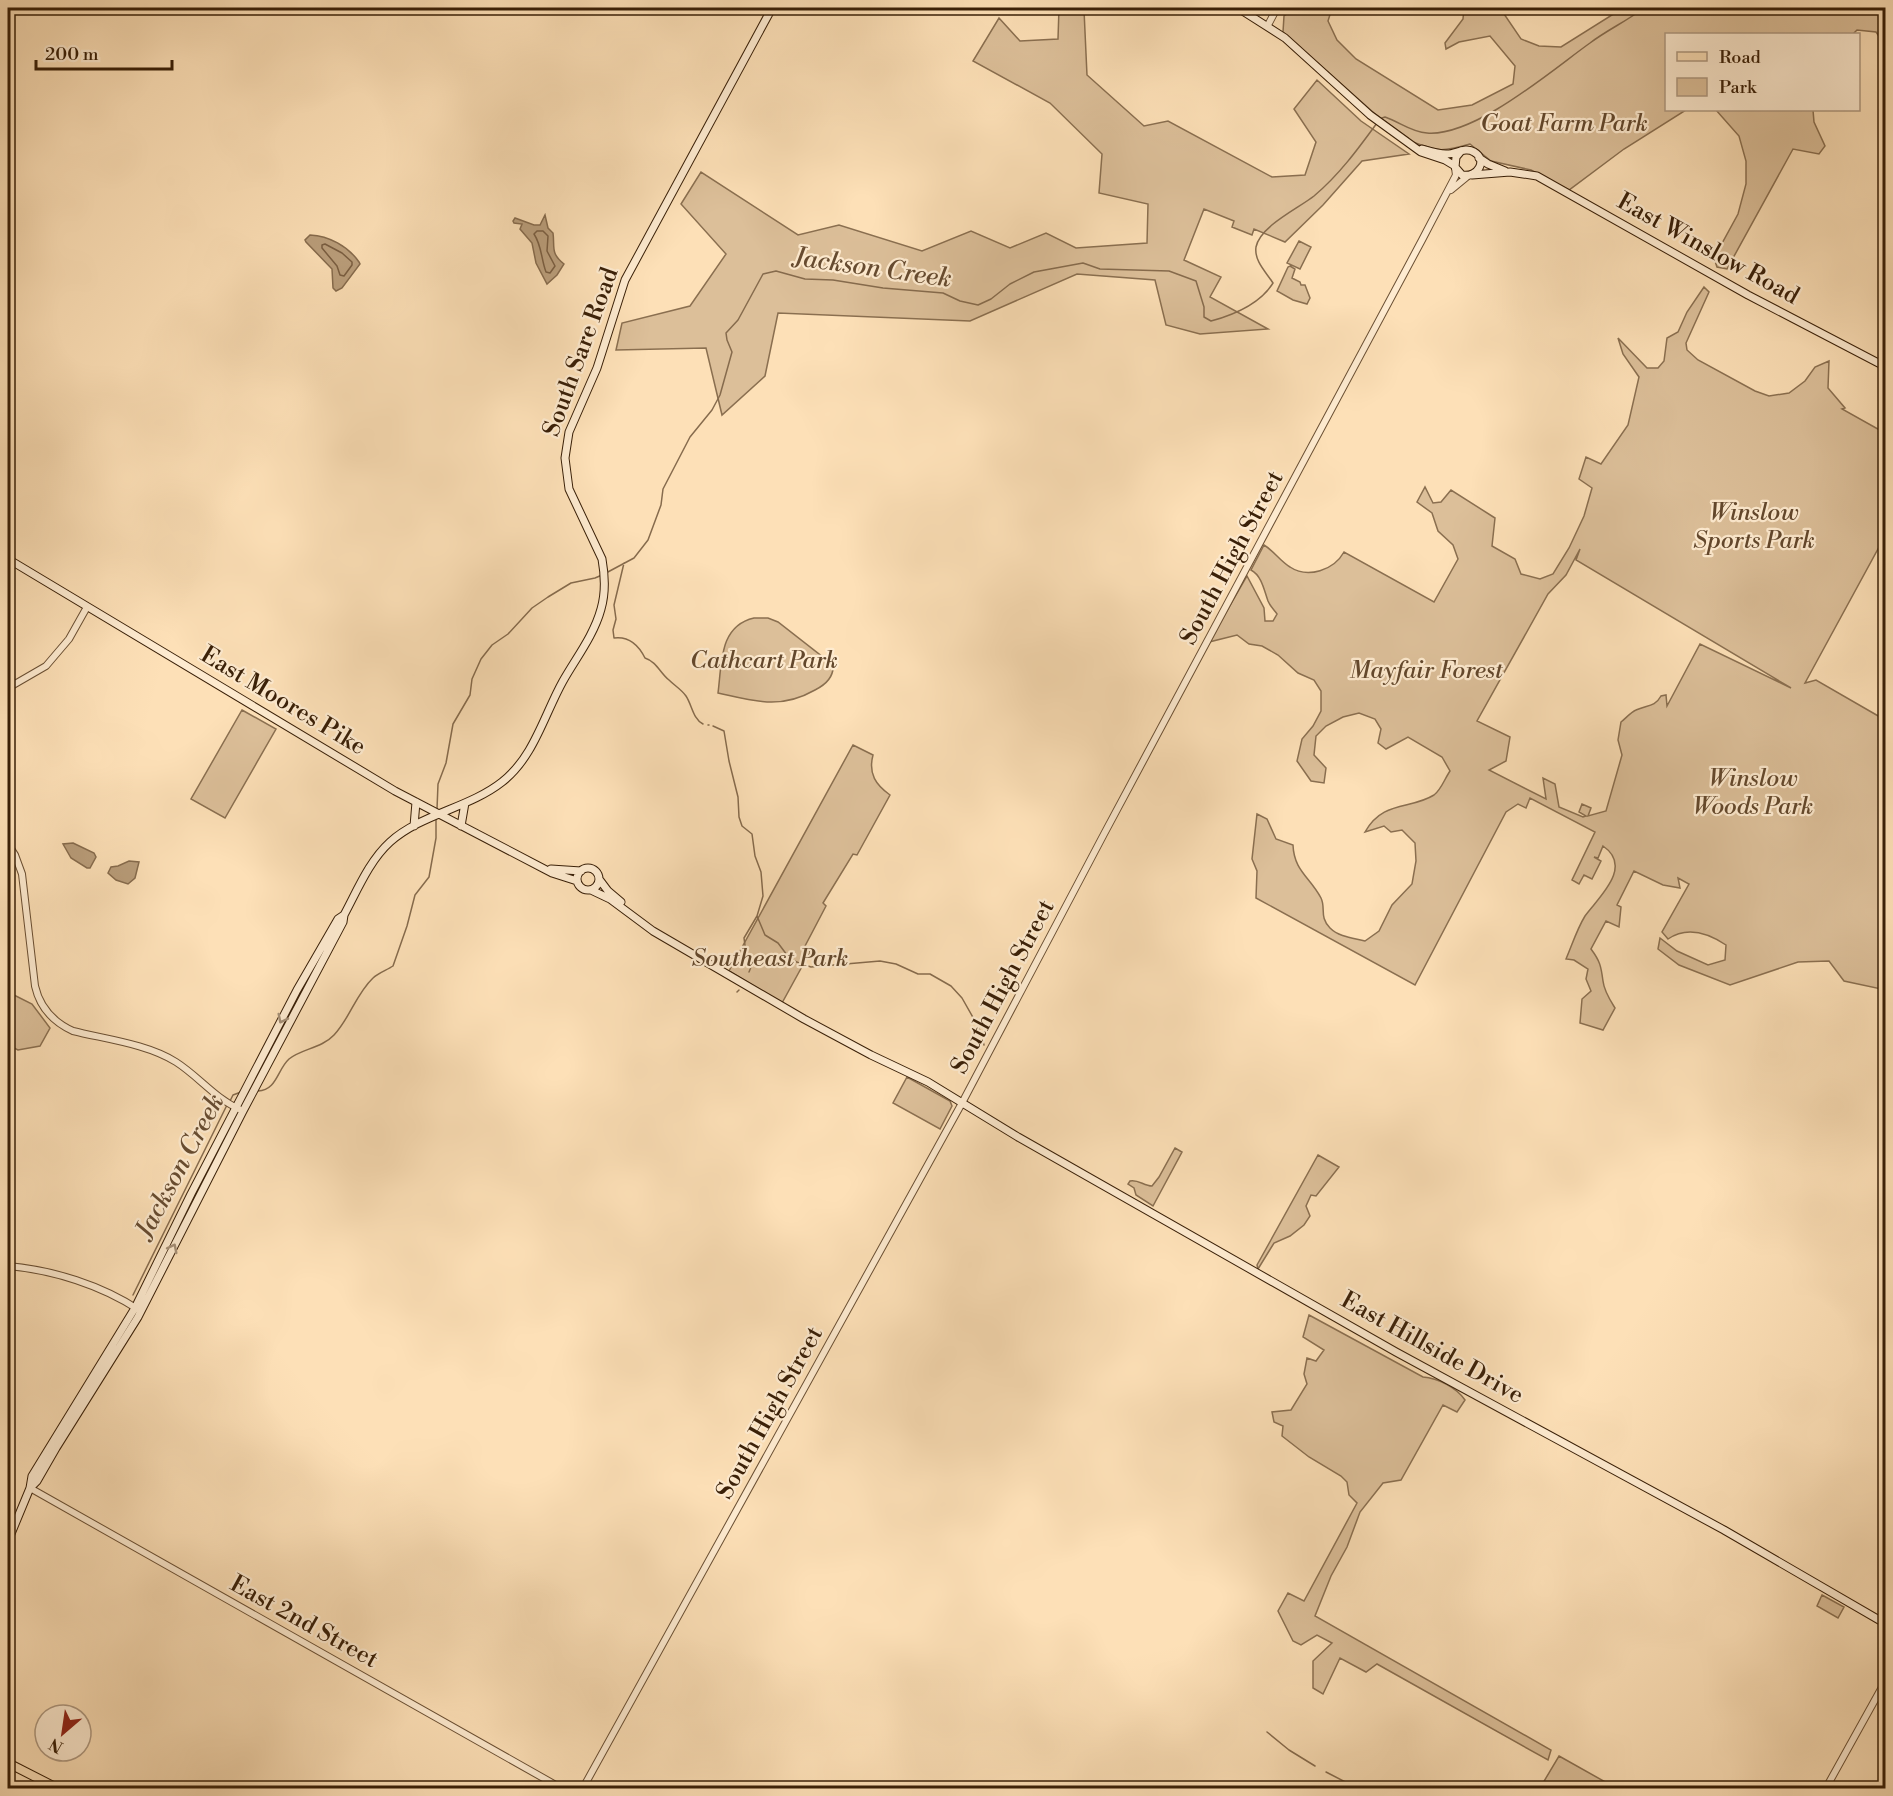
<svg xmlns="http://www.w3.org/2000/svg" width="1893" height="1796" viewBox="0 0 1893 1796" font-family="'Libre Bodoni',serif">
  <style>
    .green { fill: #dcbf99; stroke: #8a6f50; stroke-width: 1.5; fill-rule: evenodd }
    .water { fill: #ba9e7b; stroke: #866b4d; stroke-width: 1.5 }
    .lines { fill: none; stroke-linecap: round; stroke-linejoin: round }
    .shore { stroke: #7a5e41; stroke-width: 1.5 }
    .stream { stroke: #866b4d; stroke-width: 1.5 }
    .tertiary-casing { stroke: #6a4f33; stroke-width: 8 }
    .secondary-casing { stroke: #391f07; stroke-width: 9 }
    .primary-casing { stroke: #391f07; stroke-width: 10 }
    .tertiary { stroke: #feebd0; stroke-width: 6 }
    .secondary { stroke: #feebd0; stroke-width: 7 }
    .primary { stroke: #fde0b7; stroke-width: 8 }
    .oneway { stroke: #a58f76 }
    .labels { text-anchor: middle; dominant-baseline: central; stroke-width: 4.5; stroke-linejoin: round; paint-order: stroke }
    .park-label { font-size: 24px; font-style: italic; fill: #62472c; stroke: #feebd0 }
    .street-label { font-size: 24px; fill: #391f07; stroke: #feebd0 }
    .water-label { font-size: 26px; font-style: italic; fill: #664b30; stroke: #feebd0 }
  </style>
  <rect width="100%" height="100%" fill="#fde0b7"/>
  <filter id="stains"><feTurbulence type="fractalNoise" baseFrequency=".00333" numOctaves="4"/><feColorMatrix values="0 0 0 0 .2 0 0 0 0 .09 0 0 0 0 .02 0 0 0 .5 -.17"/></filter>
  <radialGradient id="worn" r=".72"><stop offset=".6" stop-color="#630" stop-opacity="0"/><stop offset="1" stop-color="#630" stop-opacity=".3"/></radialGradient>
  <path class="green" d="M1059,8h18l7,2 3,65 57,51 24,-5 104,56 33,-2 11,-33 -22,-33 23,-29 44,41 48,33 -47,7 -39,44 -38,37 -31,-13 -2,6 -20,-8 2,-6 -30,-12 -20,51 37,17 -11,20 58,32 -68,5 -34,-9 -11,-45 -78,-6 -107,47 -192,-8 -13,63 -43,39 -16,-67 -90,2 6,-27 68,-17 36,-52 -45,-50 20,-32 97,63 41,-10 83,26 49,-20 39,17 36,-15 30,15 71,-5 1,-39 -49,-11 3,-39 -52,-51 -77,-42 26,-43 21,23 38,-2z
    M1295,8h37l-4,13 9,19 19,19 82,51 34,-5 41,-21 2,-18 -25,-30 -31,6 -13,7 -1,-6 18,-24 1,-11h36l21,31 18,7 22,1 62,-39h263l-1,37 -9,-13 -19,-2 -4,4h-187v76h20l-62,39 -55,41 -38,-20 -40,-9 -21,-17c-31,9 -33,7 -63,-4l1,-2 -34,-25 -91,-81 1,-16z
    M1716,110h97l1,12 11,24 -6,8 -26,-5 -66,120 -10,-2 -3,-9 24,-44 8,-30v-23l-7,-25z
    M1299,241l12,6 -11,22 -13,-6z
    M1290,266l5,3 -3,9 8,4 1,3h4l5,13 -3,6 -14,-4 -16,-9 11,-24z
    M1704,287l5,5 -23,51 1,7 11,10 57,31 14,5 20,-3 16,-12 10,-14 14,-6 -1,27 17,20 -3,1 43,24v103l-80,147 11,-3 64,37 -1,6 6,8v249l-4,9 -37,-8 -15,-20 -31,1 -68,23 -51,-20 -21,-16 2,-11 17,13 31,14 17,-5 1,-15c-18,-12 -39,-19 -58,-6l-6,-7 27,-48 -11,-6 2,10 -17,-3 -29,-14 -17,34 4,2 -2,20 -13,-6 -15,28c9,12 10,17 12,32 1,10 7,19 12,27l-12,22 -23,-7 2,-24 9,-8 -5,-12 2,-10 -14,-9 -8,-1c6,-14 11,-30 19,-43 13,-18 49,-49 18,-70l-5,12 -4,-1 7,4 -9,18 -8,-4 -5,9 -7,-4 23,-48 -65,-34 -4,10 -8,-4 -12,8 -91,173 -159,-87 1,-27 -5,-12 5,-45 10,5 9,20 17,6c1,26 17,32 28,53 5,10 -2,19 9,30 9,9 23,10 35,13l14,-10 13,-26 20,-21 4,-23 -1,-18 -13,-13 -11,2 -7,-6 -19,6c18,-32 45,-22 69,-37 7,-5 11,-17 16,-24l-8,-14 -34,-20 -22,12 -8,-6 3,-14 -6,-10 -16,-6 -16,4 -17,9 -10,10 -2,19 12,13 -2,15 -13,-2 -14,-20 5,-22 11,-13 8,-15v-20l-7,-11 -16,-7 -20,-18 -16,-9 -13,-2 -12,-9 -28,7 38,-66 17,32 1,13h8l4,-7c-3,-4 -7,-8 -9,-13 -4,-11 -6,-25 -17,-31l13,-25c10,6 16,16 26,22 18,12 44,3 54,-15l90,50 24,-43 -5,-14 -15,-14 -6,-18 -15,-11 8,-15 8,16 8,-1 10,-12 44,28 -3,28 23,13 6,15 19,5 13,-5 16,-26 15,-32 8,-28 -13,-9 7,-22 15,7 27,-39 11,-48 -16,-23 -5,-16 29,30h11l6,-7 3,-23 11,-6 9,-20zM1580,549l-4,11 215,128 -91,-44 -33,62 -1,-11 -5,1c-6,11 -14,9 -25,14 -5,2 -11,9 -15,12l-3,18 4,15 -16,56 -18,5 3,-8 -9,-4 -3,8 7,4 -3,1 -24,-10 -4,-23 -12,-6 3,21 -57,-29 17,-9 4,-24 -33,-16 71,-127 18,-19z
    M754,618h14l10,4 55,43c1,12 -8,20 -18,25 -35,20 -61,11 -97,3 4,-30 1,-67 36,-75z
    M242,710l34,19 -51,89 -34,-19z
    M853,745l20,10c-5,19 3,30 17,40l-33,60 -4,-1 -30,49 3,3 -22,42 6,4 -28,51 -53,-32z
    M8,992l24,12 18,24 -10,18 -22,4 -10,-5z
    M907,1077l43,24 2,5 -12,23 -47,-26z
    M1175,1148l7,4 -29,54 -17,-11 -2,-7 -6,-4 2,-3c8,-2 14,5 22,5l7,-9z
    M1318,1155l21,12 -23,29 -5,-1 -5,11 4,10 -6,9 -14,11 -16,7 -16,26 -1,-4z
    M1309,1315l114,62c15,1 34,11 42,23l-8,12 -14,-7 -42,75 -18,3 -23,29 -13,35 -16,29 -16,40 236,134 -3,10 -171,-96 -11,8 -26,-14 -17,36 -10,-6v-27l19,-18 -15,-8 -16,10 -8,-4 -15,-30 10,-18 16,8 53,-98 -8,-8 -2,-13 -6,-6 -32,-19 -27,-21 1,-10 -9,-4 -2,-10 19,-2 16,-26 -3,-10 3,-16 9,3 8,-11 -21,-13z
    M1822,1595l22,12 -6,11 -21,-12z
    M1559,1756l57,32h1h-77z"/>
  <path class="water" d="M545,215l3,13 5,5c2,14 -3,20 11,31l-7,11 -10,9 -11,-21 -4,-20 -12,-14 2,-5 -8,-1 -1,-2 2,-3 19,7h6z
    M310,235c19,1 38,11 49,27l1,2 -18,24 -6,3 -3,-3 -1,-19 -26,-27 -1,-2z
    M73,843l21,10 2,4 -6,11h-3l-16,-10 -8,-14z
    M129,861l10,1 -4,16 -7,6 -12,-4 -8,-7 3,-6 7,-1z"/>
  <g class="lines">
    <path class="shore" d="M537,231h6l5,5 -1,15 8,15 -5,7 -4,-1c-5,-13 -4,-26 -12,-38z
      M325,244l17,9 10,9v3l-8,11 -4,-1 -3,-9 -15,-18v-3z"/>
    <path class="stream" d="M1379,119l6,-2c15,5 26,15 42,16 48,4 125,-63 163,-90 17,-13 37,-22 54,-35
      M624,563l-10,42 2,14 -3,11 1,8c15,-2 25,8 31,20 12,4 15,15 24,22 6,6 12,9 17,16 6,9 7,23 17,28
      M606,573l28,-15 14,-18 13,-35 2,-16 27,-52 22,-27 8,-15 12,-43 -5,-12 -1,-7 12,-13 25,-46 13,-3 29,8 28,1 50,8 60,5 17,8 18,4 13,-6 19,-15 24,-12 49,-9 17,6 69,2 27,10 8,26v10l7,4c22,-6 49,-17 62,-38 -7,-11 -19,-22 -17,-36 4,-21 43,-39 58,-51 25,-21 44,-47 63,-73
      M708,725h1
      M713,726l11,5 5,30 9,36 1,20 3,9 10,8 3,22 6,16 2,24 -6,20 -13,22 2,15 -2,9 6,1 1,4 -2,5
      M437,809l1,-25 8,-21 7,-39 17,-29 2,-16 9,-20 11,-14 16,-11 24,-26 16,-11 23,-14 24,-5 7,-3
      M757,916l8,19 13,8 12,16 9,4 12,4 69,-6 16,3 22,10h12l21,12 11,12 17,30 5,17
      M737,992l2,-2
      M258,1091c19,-1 19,-21 31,-32 12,-10 33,-11 45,-24 16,-17 22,-41 39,-57 5,-5 14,-8 20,-12l14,-40 8,-31 14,-18 7,-39v-18
      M230,1101l3,-6 8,-3
      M133,1295l94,-190
      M1267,1732l22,18 26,16
      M1326,1772l31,16"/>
    <defs>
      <path id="tertiary" d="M1268,25l9,-17
        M1451,190l17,-14
        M8,688l38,-22 23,-27 18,-32
        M8,844l7,11 7,19 13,112c5,22 18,36 38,45 32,8 75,13 103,31 22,14 39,36 63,47
        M8,1266c45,4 93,19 131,44
        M30,1488l531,300
        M583,1788l379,-685 142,-269 318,-594 34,-65 -1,-7
        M1826,1788l60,-108"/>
      <path id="secondary" d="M1238,8l47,30 85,77 51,37 24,8 10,6
        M1422,149c7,2 16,5 24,5 9,1 19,-8 28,-2 14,8 4,26 -12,23l-7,-8 1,-10 5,-6
        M1479,158l9,6 17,7
        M1472,175l38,-3 27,4 211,119 138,72
        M8,559l387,232 157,82 25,8
        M414,826l2,-24
        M461,826l4,-23
        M577 879a11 11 0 1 1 22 0a11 11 0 1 1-22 0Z
        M551,869l30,2
        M599,879l9,12 13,11
        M591,890l19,9 43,32 151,88 67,36 57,27 90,55 378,215 328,178 162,94
        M30,1488l7,-7 19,-33 82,-131 105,-206 100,-189 1,-7c13,-24 25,-54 46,-73 31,-28 79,-34 112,-60 32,-25 42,-67 61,-101 13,-23 31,-46 38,-72 5,-17 4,-33 1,-50l-33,-70 -4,-31 4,-26 28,-64 28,-88 147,-272
        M8,1541l22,-53 2,-12 103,-168 56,-114 106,-204 41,-71 6,-4"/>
      <path id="primary" d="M8,1763l49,25"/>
    </defs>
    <use href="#tertiary" class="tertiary-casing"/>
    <use href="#secondary" class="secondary-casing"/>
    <use href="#primary" class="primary-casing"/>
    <use href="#tertiary" class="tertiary"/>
    <use href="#secondary" class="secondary"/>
    <use href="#primary" class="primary"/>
  </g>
  <defs><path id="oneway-chevron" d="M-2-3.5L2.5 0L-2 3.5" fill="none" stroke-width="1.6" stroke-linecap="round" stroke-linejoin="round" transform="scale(1.5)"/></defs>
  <g class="oneway">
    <use href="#oneway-chevron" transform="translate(282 1019) rotate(117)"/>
    <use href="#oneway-chevron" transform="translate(173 1248) rotate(-63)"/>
  </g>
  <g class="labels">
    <g class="park-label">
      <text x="1564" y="124">Goat Farm Park</text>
      <text x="1754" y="513">Winslow<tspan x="1754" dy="28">Sports Park</tspan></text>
      <text x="764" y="661">Cathcart Park</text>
      <text x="1426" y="671">Mayfair Forest</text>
      <text x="1753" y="779">Winslow<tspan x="1753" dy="28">Woods Park</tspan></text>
      <text x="770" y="959">Southeast Park</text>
    </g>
    <g class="street-label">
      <text transform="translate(1708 249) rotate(29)">East Winslow Road</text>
      <text transform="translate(581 352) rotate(-70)">South Sare Road</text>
      <text transform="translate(1232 558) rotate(-62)">South High Street</text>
      <text transform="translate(283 701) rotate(31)">East Moores Pike</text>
      <text transform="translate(1003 987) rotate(-62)">South High Street</text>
      <text transform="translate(1432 1348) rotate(29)">East Hillside Drive</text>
      <text transform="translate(770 1413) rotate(-61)">South High Street</text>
      <text transform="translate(304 1622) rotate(29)">East 2nd Street</text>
    </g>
    <g class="water-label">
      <text transform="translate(873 268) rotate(8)">Jackson Creek</text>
      <text transform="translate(180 1166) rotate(-62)">Jackson Creek</text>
    </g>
  </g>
  <rect width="1893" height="1796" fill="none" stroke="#fde0b7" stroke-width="30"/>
  <rect x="9" y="9" width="1875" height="1778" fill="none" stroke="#391f07" stroke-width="3"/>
  <rect x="15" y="15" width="1863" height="1766" fill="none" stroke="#391f07" stroke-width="1.5"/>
  <rect x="1665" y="33" width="195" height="78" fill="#feebd0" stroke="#af9980" stroke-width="1.5"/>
  <rect x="1677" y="52" width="30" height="9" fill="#fde0b7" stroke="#af9980" stroke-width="1.5"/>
  <text x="1719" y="63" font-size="18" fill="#391f07">Road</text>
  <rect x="1677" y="78" width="30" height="18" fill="#dcbf99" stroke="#af9980" stroke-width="1.5"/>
  <text x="1719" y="93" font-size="18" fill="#391f07">Park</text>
  <g transform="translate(63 1733) rotate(209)"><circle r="28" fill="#feebd0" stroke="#af9980" stroke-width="1.5"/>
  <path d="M0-4.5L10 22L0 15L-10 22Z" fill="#8f2418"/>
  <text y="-9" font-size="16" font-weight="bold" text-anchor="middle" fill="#391f07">N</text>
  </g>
  <path d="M36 60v9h136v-9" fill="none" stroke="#391f07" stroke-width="3"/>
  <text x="45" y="60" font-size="18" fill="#391f07" stroke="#feebd0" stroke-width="4.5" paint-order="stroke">200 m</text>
  <rect width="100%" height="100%" filter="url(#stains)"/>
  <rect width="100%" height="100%" fill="url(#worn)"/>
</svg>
